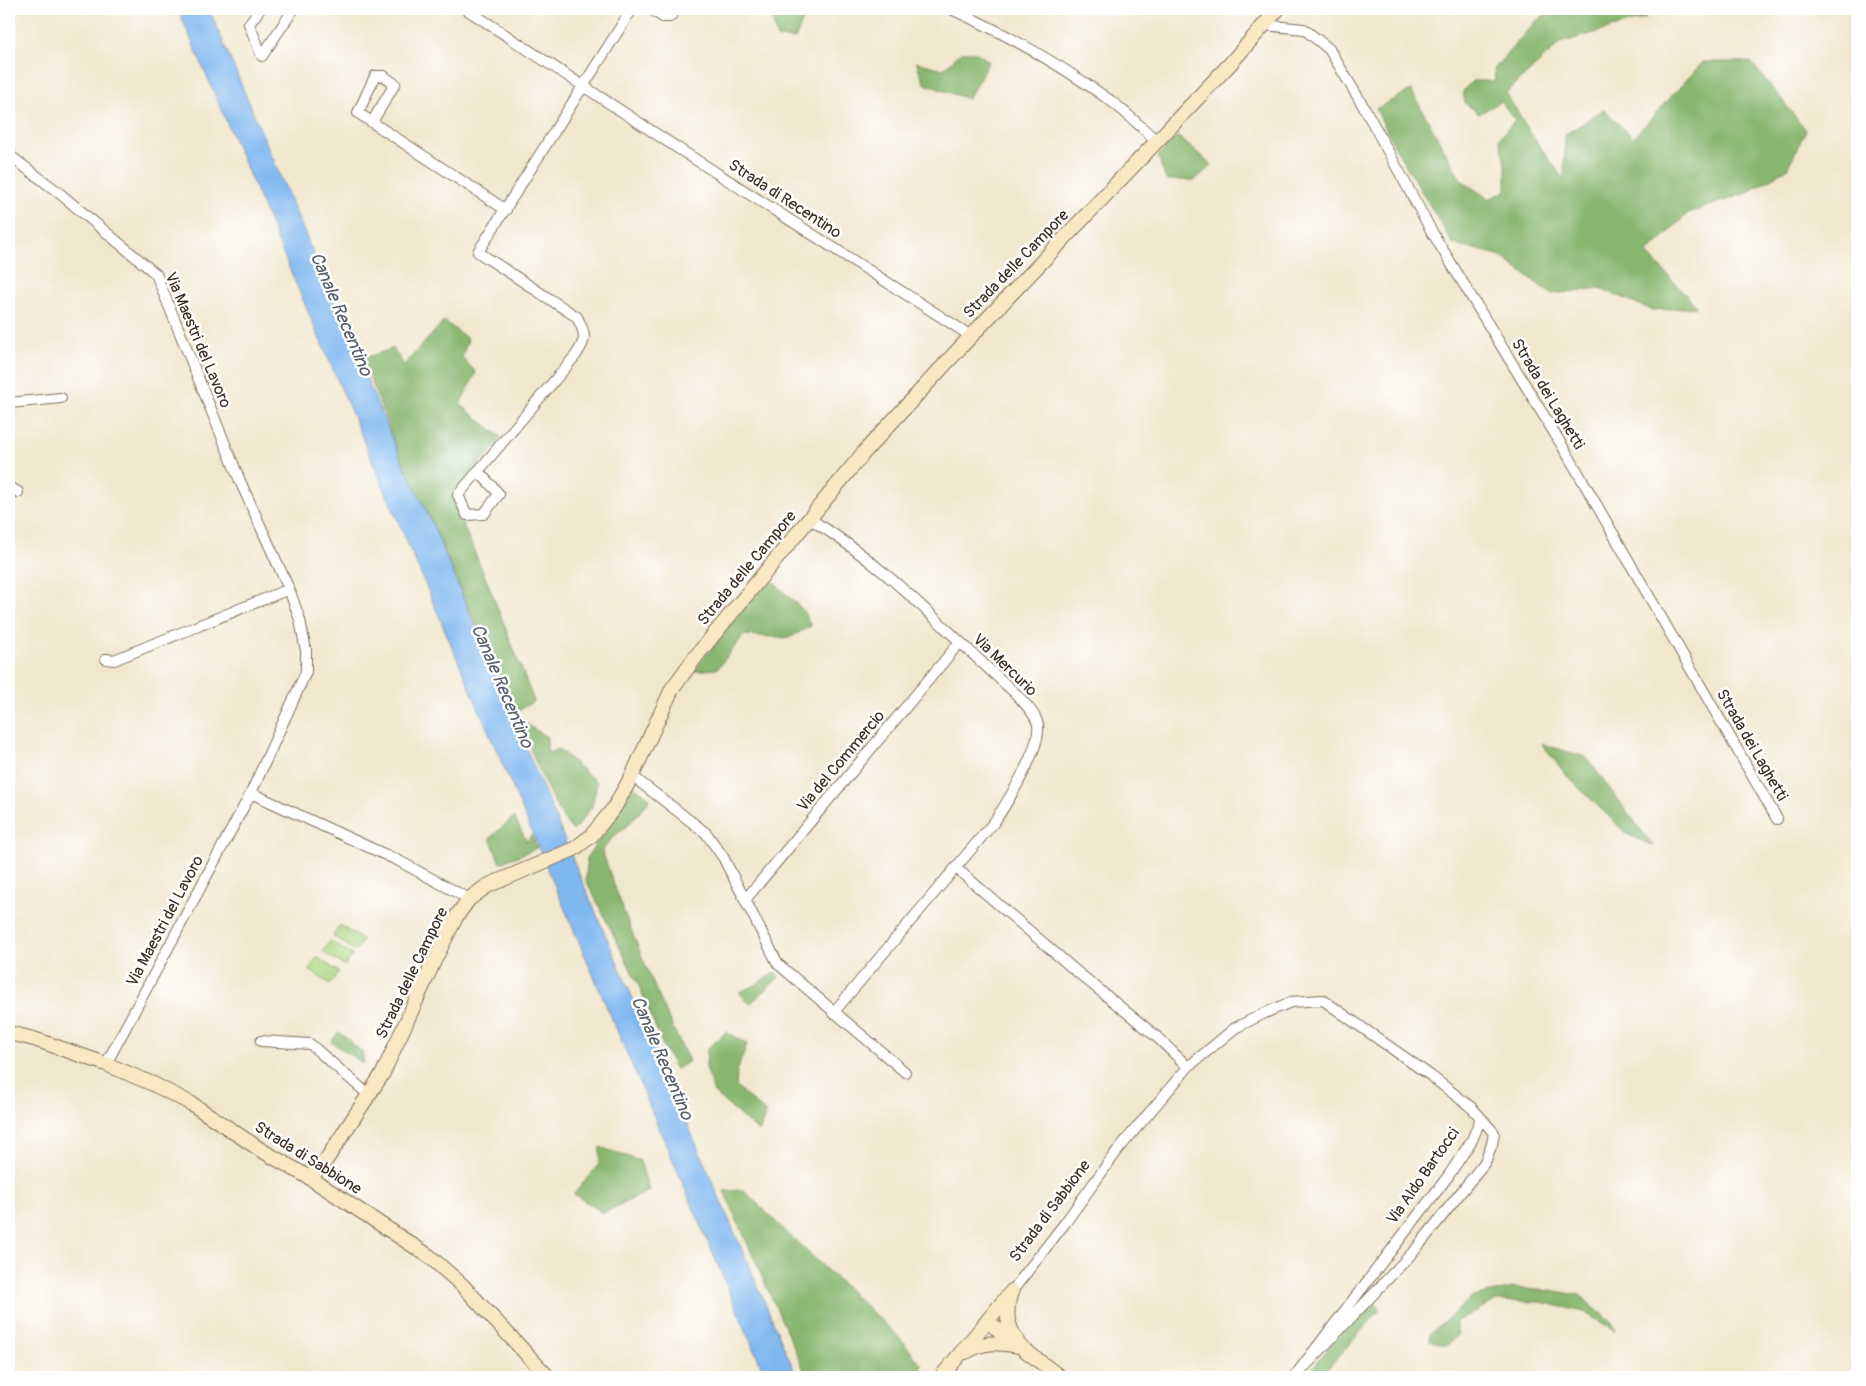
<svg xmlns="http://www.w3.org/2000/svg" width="1866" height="1386" viewBox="0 0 1866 1386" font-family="Pangolin,sans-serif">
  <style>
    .green { fill: #acd681; stroke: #748050 }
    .forest { fill: #89b76f; stroke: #627046 }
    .water { fill: #7fb8f0; stroke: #5d7187 }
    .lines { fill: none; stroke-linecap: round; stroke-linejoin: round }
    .street-casing { stroke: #7b6c5b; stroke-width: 12 }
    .secondary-casing { stroke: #7b6c5b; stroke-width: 16 }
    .street { stroke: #fff; stroke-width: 10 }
    .secondary { stroke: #fae7c3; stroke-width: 14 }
    .labels { text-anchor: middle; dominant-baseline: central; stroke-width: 5; stroke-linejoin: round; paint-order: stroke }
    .street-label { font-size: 16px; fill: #3b2a1e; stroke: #fff }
    .water-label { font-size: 18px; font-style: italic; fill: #535c68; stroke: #fff }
  </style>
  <rect width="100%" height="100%" fill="#fff"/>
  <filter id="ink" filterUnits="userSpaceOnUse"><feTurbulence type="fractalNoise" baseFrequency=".02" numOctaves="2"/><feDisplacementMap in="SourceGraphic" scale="10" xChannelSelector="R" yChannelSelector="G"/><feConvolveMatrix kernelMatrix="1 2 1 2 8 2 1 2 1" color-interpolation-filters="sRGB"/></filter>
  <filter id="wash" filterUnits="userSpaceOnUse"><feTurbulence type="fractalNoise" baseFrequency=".0096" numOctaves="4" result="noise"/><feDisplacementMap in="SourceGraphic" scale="20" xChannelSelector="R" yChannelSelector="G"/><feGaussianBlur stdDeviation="1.12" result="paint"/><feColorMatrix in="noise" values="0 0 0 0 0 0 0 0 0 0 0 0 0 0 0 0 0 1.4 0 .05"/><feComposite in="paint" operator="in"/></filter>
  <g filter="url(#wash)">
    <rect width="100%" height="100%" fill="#f1e7cd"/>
    <path class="green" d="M340,925l23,15 -8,11 -22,-15z
      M330,941l22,14 -7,11 -22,-14z
      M317,957l22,15 -9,12 -21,-14z"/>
    <path class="forest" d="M770,9h56l-19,2 -12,28 -18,-1z
      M1553,9h86l7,9 -86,25 -54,50 25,41 33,46 1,-45 39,-26 29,29 70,-76h48l55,68 -19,39 -41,24 -58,20 -41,40 50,54 -45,3 -52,-22 -49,6 -52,-39 -46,-11 -57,-95 -20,-40 35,-19 50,90 28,19 17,-8v-26l-7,-26 16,-19 -14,-19 -22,13 -14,-11 -2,-12 9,-10h23l-1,-12 40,-46z
      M962,52h13l14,9 -21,38 -43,-15 -9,-22 27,7z
      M1177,136l35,29 -17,15h-29l-8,-24z
      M444,321l24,18 -6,18 14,16 -16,31 42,34 -51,58 40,95 43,110 -19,12 -83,-190 -31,-64 -38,-100 30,-11 11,17z
      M768,577l34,32 9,17 -22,12 -45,-3 -27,34 -23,2z
      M518,719l29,18v16l12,-4 29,26 9,7 -5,25 -19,24c-25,-29 -39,-77 -55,-112z
      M1542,744l44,13 67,89 -26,-12 -60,-58z
      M631,784l20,15 -23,26 -15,12 -11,14c25,72 53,142 87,210l-13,8 -13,-23 -24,-60 -53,-106 1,-23 28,-40z
      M514,817l13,25 4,-7 6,13 -37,15 -10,-25z
      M775,972l4,5 -29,27 -11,-12 15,-6z
      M339,1032l23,20 2,12 -33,-22z
      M726,1032l21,12 -10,27 -1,16 30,26 -7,19 -45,-39 -8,-26 1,-18z
      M600,1147l40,14 9,30 -46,22 -29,-19 25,-30z
      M744,1190l39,39 117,109 22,28 -8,11h-107l-83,-186z
      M1513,1288l48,4 18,3 33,28 3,8 -31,-19 -43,-10 -46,-1 -40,21 3,12 -11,12 -17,-6 1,-7 42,-36z
      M1372,1301l8,9 -60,67h-15l29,-36z"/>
    <path class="water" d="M178,9h31l192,450 31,64 144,344 221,510h-31z"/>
  </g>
  <g filter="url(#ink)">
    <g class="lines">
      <defs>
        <path id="street" d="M260,9l-11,15 13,32 31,-46 -2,-1
          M466,9l210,138 295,189
          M651,9l12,8h7l6,-8
          M951,9c56,25 110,56 160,92 16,12 31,27 46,40
          M1263,25l41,4 25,20 36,60 67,123 137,225 208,362
          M372,122l23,-38 -11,-8h-9l-17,37 148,97
          M9,155l49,37 98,82 84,207 49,108 11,31 6,31v21l-55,121 -145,271
          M9,403l52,-5
          M478,471l21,23 -15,20 -17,1 -9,-20 118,-140c11,-17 10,-20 1,-38l-99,-65 154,-243
          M9,487l9,5
          M810,519c76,46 137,113 203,172 8,9 23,22 25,34 3,23 -30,76 -43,96l-162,192
          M106,659l8,1 175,-71
          M632,776l74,57 17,24 55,107 127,108
          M251,793l148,68 70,38
          M956,868l120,103 81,66 31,30 -71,84 -52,72 -53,68
          M745,900l215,-258
          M261,1041l49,3 59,51
          M1188,1067l47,-39 30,-15 26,-11 32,-2 108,76 41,32 9,10
          M1294,1377l155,-202 23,-35 9,-22 13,15 -2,11 -7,18 -69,87 -121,128"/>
        <path id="secondary" d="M9,1033l25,6 72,25 47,20 39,20 69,46 49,28 119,78 33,29 86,92
          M310,1178l16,-18 57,-87 52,-114 21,-42 13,-18 18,-13 87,-37 17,-13 23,-28 18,-32 40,-87 25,-34 169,-205 105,-114 186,-195 73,-77 48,-55
          M1010,1295c-5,19 -3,29 7,46
          M988,1322l72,55
          M966,1352c20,-12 32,-9 54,-6
          M941,1377l71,-86"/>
      </defs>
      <use href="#street" class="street-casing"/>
      <use href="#secondary" class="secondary-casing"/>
      <use href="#street" class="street"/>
      <use href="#secondary" class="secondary"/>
    </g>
  </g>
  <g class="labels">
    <g class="street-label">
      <text transform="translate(785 199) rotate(33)">Strada di Recentino</text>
      <text transform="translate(1016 264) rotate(-46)">Strada delle Campore</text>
      <text transform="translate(198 340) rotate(67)">Via Maestri del Lavoro</text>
      <text transform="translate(1548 394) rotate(59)">Strada dei Laghetti</text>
      <text transform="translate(747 568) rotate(-50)">Strada delle Campore</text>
      <text transform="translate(1005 665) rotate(44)">Via Mercurio</text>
      <text transform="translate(1752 745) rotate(60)">Strada dei Laghetti</text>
      <text transform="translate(841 761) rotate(-50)">Via del Commercio</text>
      <text transform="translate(165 921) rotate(-62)">Via Maestri del Lavoro</text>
      <text transform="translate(412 973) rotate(-64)">Strada delle Campore</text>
      <text transform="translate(308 1158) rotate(32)">Strada di Sabbione</text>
      <text transform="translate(1423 1176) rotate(-55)">Via Aldo Bartocci</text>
      <text transform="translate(1050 1211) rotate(-53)">Strada di Sabbione</text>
    </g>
    <g class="water-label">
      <text transform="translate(341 314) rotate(67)">Canale Recentino</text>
      <text transform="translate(502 686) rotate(67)">Canale Recentino</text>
      <text transform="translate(662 1058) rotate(67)">Canale Recentino</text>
    </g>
  </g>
  <rect width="1866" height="1386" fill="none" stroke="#fff" stroke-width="30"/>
</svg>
